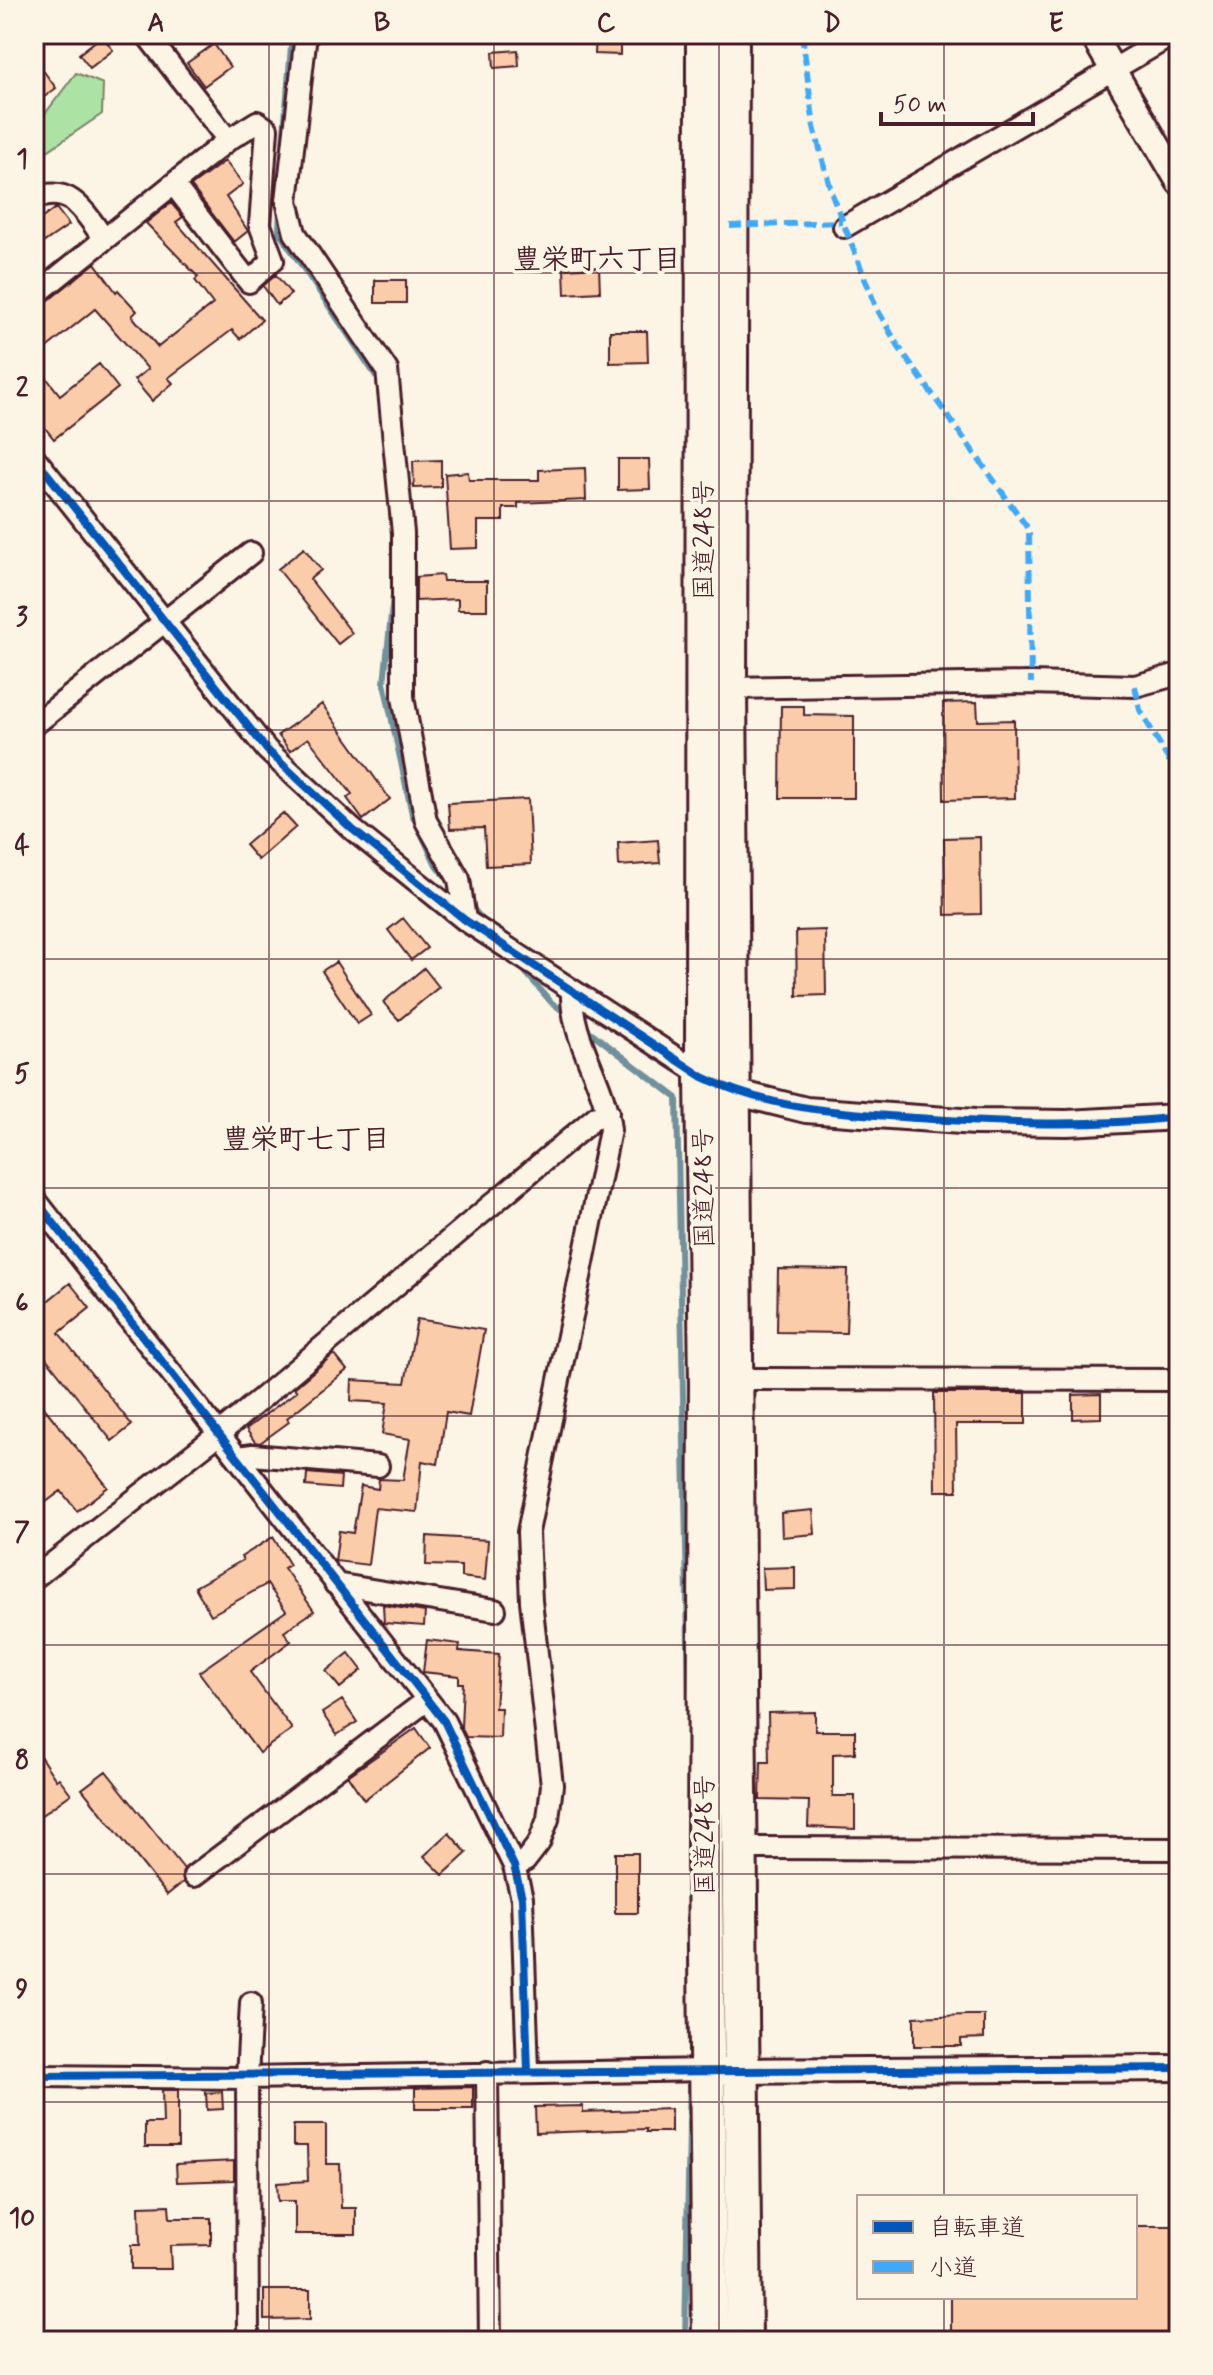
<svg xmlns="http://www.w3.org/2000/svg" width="1213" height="2375" viewBox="0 0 1213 2375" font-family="Mynerve,'Klee One',sans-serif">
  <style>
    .green { fill: #ade2a5; stroke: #7c8068; stroke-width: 2 }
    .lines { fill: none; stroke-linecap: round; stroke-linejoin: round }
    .stream { stroke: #70909b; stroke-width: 6 }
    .building { fill: #facca9; stroke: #4a1f2b; stroke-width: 2 }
    .minor-casing { stroke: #4a1f2b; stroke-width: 26 }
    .tertiary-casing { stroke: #4a1f2b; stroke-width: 30 }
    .trunk-casing { stroke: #4a1f2b; stroke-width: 40 }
    .minor { stroke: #fcf5e5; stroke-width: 20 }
    .tertiary { stroke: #fcf5e5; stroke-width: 24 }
    .trunk { stroke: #fcf5e5; stroke-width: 34 }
    .quiet { stroke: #3fa9f5; stroke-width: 6; stroke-dasharray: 12 6; stroke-linecap: butt }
    .cycleway-casing { stroke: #fcf5e5; stroke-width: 13 }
    .cycleway { stroke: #0057b8; stroke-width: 8 }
    .grid { fill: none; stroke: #4a1f2b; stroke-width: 2; stroke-opacity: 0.55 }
    .labels { text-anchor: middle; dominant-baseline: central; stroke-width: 7; stroke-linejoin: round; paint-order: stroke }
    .street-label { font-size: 26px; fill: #4a1f2b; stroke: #fcf5e5 }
    .neighbourhood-label { font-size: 28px; font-weight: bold; fill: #4a1f2b; stroke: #fcf5e5 }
    .neatline { fill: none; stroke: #4a1f2b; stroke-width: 3 }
    .grid-label { font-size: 26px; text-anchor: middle; font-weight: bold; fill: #4a1f2b }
  </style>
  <rect width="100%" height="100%" fill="#fcf5e5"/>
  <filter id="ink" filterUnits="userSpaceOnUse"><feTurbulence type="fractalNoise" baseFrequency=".0125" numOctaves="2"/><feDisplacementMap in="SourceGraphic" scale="16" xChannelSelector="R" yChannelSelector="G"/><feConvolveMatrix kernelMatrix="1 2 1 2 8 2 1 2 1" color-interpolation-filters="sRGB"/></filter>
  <g filter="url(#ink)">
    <path class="green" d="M76,73l27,11 -1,30 -68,46v-44l10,-1z"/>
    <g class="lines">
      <path class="stream" d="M280,182l12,-148
        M280,205l-1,27 99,147 2,21
        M394,586l-10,97 28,131 24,51 16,19
        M470,905l16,19
        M521,967l30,35 18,14
        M584,1027l93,71 12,596
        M685,2341l5,-268"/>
    </g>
    <path class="building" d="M596,34h24v21l-25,-1z
      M102,36l11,14 -23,18 -11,-14z
      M214,44l16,23 -26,19 -17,-23z
      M518,50l1,16 -25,2 -1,-16z
      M34,58l22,30 -22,17z
      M225,161l18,23 -17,13 22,34 -14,11 -43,-56z
      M171,203l12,14 -7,5 86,98 -22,19 -8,-9 -64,48 5,5 -21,18 -18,-21 14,-11 -53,-60 -61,49v-46l61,-49 21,29 2,-2 19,21 -5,5 26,31 55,-43 -18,-24 3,-3 -52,-54z
      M56,208l13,17 -35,24v-25z
      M599,267l1,25 -35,2 -1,-25z
      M276,275l15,19 -14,11 -14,-19z
      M375,280h31v23h-31z
      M610,331h37l1,31 -38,1z
      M34,362l26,33 39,-31 19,24 -64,51 -20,-25z
      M618,459h31l1,30 -32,1z
      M441,460v27l-27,1 -1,-27z
      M585,468l1,32 -68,3v5h-15v13h-25v27l-28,1 -5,-75 23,-2 1,8h70v-10z
      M304,548l17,22 -11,9 42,54 -14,11 -60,-75z
      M442,575l1,6h44v29h-29v-11l-42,2v-24z
      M977,702l1,19 36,-1 1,78 -71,2 -1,-97z
      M322,704l68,95 -27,21 -16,-22 5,-4 -44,-56 -18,13 -12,-16z
      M781,706h23v9l50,1v82h-74z
      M528,799l3,65 -45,2 -2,-38 -34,1 -2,-26z
      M283,813l13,14 -38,33 -13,-15z
      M980,837l1,77 -36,1 -1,-77z
      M658,840l2,23 -41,3 -1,-23z
      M403,918l24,30 -16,12 -23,-30z
      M825,930l1,65 -29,1 -1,-65z
      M336,962l35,53 -14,9 -35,-53z
      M424,968l15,19 -40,33 -16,-18z
      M778,1269l70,1 -2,63 -69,-1z
      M70,1283l20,25 -31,25 73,92 -20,16 -78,-98v-31z
      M417,1319l67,11 -15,86 -23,-4 -8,52 -16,-3 -5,51 -42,-4 -7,57 -33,-4 4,-30 14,2 8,-47 17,3 1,-10 24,1 7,-41 -28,-5 5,-31 -36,-2 1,-21 53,3z
      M334,1354l13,16 -60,48 2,4 -29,21 -5,-1 -9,-13 51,-38 -3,-3z
      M934,1393h92v31h-70l1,67h-22z
      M1101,1394v24l-28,1v-24z
      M34,1395l74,92 -31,24 -16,-20 -27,20z
      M307,1473l34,3 -1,13 -34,-3z
      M813,1510l2,24 -33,3 -1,-24z
      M427,1536l61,4 -3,40 -24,-3v-11l-35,-1z
      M273,1537l17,28 -6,3 30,43 -30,21 7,9 -41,31 42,57 -33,24 -60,-81 87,-61 -19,-27 -56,31 -16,-28 48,-27 -2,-3z
      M795,1567v22l-32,1 -1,-22z
      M383,1605l42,7 -1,14 -40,-3z
      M427,1640l33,4 -1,7 40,3 -4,54h6l-1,30 -34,-1 -5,-10 2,-44h-4v-7l-36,-4z
      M349,1653l13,17 -22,18 -14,-17z
      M342,1700l15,22 -20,13 -15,-22z
      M815,1712v19h40v22l-22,1v42h22v33l-47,-2 1,-26 -49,-1 1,-38h8l-1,-49z
      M416,1728l14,20 -66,52 -16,-24z
      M34,1747l22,33 3,-2 12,16 -31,22 -6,-9z
      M106,1771l78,98 -1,13 -16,13 -85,-106z
      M449,1833l18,20 -24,22 -19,-19z
      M615,1853h23v60h-23z
      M968,2015h16v23l-23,1v7h-47v-29z
      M473,2087v22h-58v-21z
      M162,2090h16v57h-33v-24h18z
      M222,2092l1,17 -16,1 -1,-17z
      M583,2106v6l88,-3v23h-25v-3l-110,4 -1,-26z
      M293,2125h33v39h14l1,44h15v26h-61v-33h-17l-1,-18 31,-2 -1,-35h-14z
      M234,2161v19l-57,2 -1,-18z
      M169,2205l1,13h41v27l-41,1 1,23h-40v-24h9l-1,-39z
      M1135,2226h44v115h-228v-44h184z
      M264,2290h46v29l-46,1z"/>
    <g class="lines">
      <defs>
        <path id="minor" d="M146,34l82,106
          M306,34l-19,167 8,32 92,137 16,163v164l23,124 33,58 6,41
          M34,199c37,-16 51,14 70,40
          M844,227l330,-193
          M34,296l194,-156 29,-18 10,7 -7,96 13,35 -24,22 -75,-97
          M34,457l233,293 85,79 113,91 245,160
          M729,688l302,-5 104,3 44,-12
          M34,725l217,-172
          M34,1198l410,523 70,145 8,32 6,173
          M737,1379l442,1
          M238,1457l15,-2 125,11
          M34,1578l185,-144 378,-318 11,-4
          M335,1584l160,26
          M737,1848l442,1
          M514,1866l11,-5 14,-18 9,-24 4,-34 -21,-184 -3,-69 82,-402c-5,-50 -40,-90 -38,-140
          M194,1876l232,-175
          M487,2072l3,269
          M34,2076l213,2 461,-8
          M248,2341l-1,-263 4,-75"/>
        <path id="tertiary" d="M1092,34l87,148
          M734,1092l72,18 169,12 92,1 112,-6
          M726,2071l453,-3"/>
        <path id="trunk" d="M704,34l-1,1043 4,308 -2,471 5,485
          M731,34l-2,654 15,1653"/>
      </defs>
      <use href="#minor" class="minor-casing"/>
      <use href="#tertiary" class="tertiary-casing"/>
      <use href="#trunk" class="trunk-casing"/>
      <use href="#minor" class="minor"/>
      <use href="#tertiary" class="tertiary"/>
      <use href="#trunk" class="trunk"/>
      <path class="quiet" d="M802,34l12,93 18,67 44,113 22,39 131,184 2,153
        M730,226l112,-4
        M1135,686l5,24 39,68"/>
      <defs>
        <path id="cycleway" d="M34,457l233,293 85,79 113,91 238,157c68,33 139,36 214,41 86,6 175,9 262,-1
          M34,1198l410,523 70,145 8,32 6,173
          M34,2076l1145,-8"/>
      </defs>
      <use href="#cycleway" class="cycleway-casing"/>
      <use href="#cycleway" class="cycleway"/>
    </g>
  </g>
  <path class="grid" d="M269,34v2307M494,34v2307M719,34v2307M944,34v2163M34,273h1145M34,501h1145M34,730h1145M34,959h1145M34,1188h1145M34,1416h1145M34,1645h1145M34,1874h1145M34,2102h1145M944,2297v44"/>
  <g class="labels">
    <g class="street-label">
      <text transform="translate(705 540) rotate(-90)">国道248号</text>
      <text transform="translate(705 1188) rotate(-91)">国道248号</text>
      <text transform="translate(706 1835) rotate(-90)">国道248号</text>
    </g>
    <g class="neighbourhood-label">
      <text x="597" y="260">豊栄町六丁目</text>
      <text x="306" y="1140">豊栄町七丁目</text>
    </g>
  </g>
  <rect width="1213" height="2375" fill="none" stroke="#fcf5e5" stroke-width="88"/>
  <rect x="857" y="2195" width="280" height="104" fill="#fcf5e5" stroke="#b59f9b" stroke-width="2"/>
  <rect x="873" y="2221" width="40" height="12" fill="#0057b8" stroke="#b59f9b" stroke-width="2"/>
  <text x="929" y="2235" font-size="24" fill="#4a1f2b">自転車道</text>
  <rect x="873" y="2261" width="40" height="12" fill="#3fa9f5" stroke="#b59f9b" stroke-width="2"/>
  <text x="929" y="2275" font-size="24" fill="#4a1f2b">小道</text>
  <path d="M881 112v12h152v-12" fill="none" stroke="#4a1f2b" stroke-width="4"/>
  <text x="893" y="112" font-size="24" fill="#4a1f2b" stroke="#fcf5e5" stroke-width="6" paint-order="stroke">50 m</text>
  <rect x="44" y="44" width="1125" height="2287" class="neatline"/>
  <g class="grid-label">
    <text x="156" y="31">A</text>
    <text x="382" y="31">B</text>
    <text x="606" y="31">C</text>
    <text x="832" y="31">D</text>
    <text x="1056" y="31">E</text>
    <text x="22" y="167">1</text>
    <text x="22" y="396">2</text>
    <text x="22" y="625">3</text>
    <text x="22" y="854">4</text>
    <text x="22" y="1082">5</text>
    <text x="22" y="1311">6</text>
    <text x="22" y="1540">7</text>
    <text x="22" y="1768">8</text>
    <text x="22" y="1997">9</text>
    <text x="22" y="2226">10</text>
  </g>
</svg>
